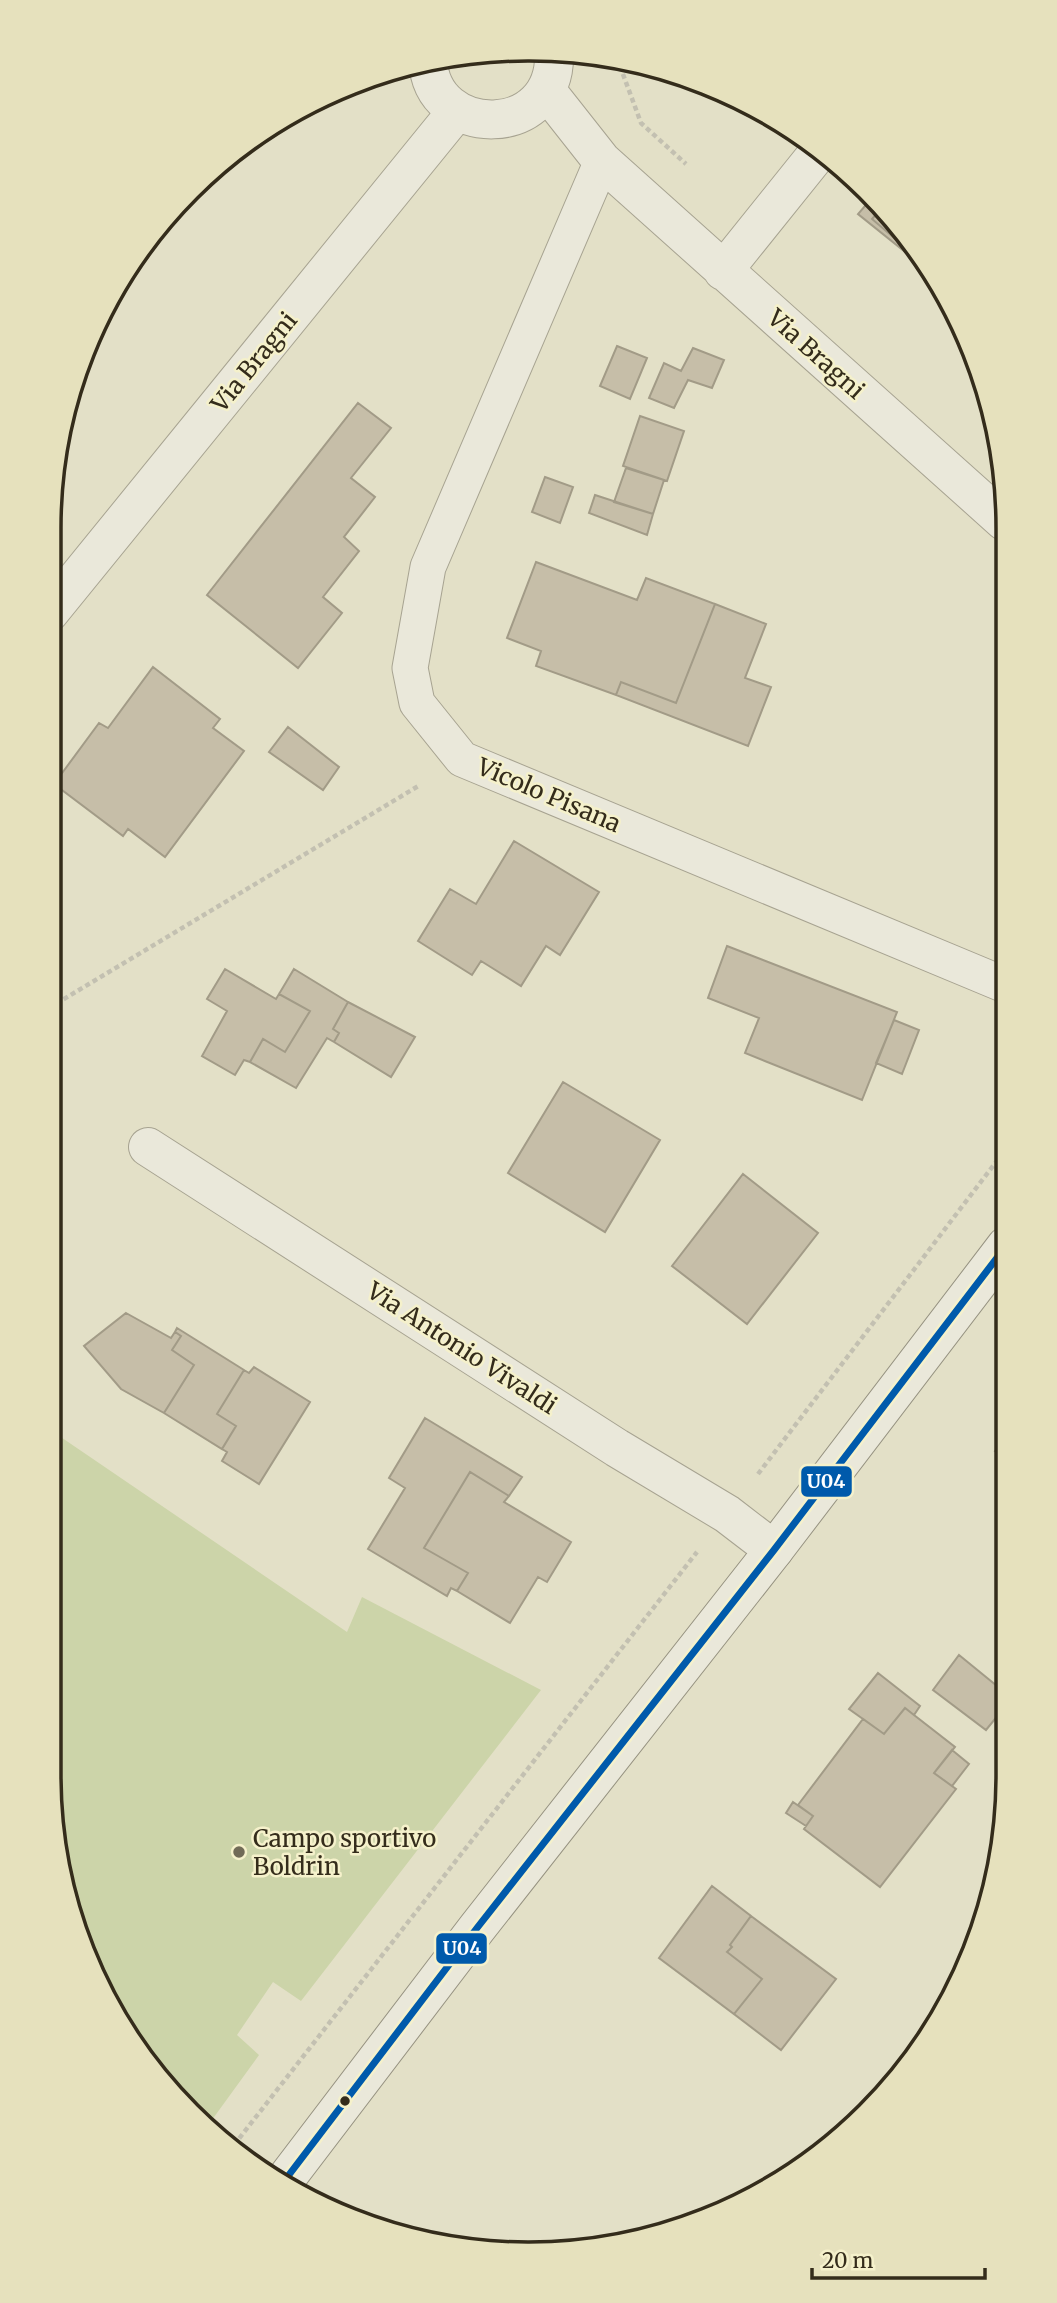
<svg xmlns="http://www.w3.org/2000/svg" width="1057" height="2303" viewBox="0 0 1057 2303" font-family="Merriweather,serif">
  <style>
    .green { fill: #ccd4a9 }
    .building { fill: #c6bea8; stroke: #a29b87; stroke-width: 2 }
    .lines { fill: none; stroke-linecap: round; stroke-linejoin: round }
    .lane-casing { stroke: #a7a391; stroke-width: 37 }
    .street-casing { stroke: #a7a391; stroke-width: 40 }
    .secondary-casing { stroke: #969281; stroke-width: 40 }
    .path { stroke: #c3c0b1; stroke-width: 4.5; stroke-dasharray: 5 3.5; stroke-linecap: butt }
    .lane { stroke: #eae8da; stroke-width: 35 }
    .street { stroke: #eae8da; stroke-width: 38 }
    .secondary { stroke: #eae8da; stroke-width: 38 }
    .bus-1-casing { stroke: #f5f1cb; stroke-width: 12 }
    .bus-1 { stroke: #005aab; stroke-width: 7 }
    .poi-dot { fill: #716b57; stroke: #f5f1cb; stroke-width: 2.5 }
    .bus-dot { fill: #342c1b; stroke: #f5f1cb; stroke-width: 2.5 }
    .labels { text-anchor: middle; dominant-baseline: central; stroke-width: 5; stroke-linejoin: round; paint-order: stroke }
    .street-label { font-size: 24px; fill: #342c1b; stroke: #f5f1cb }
    .poi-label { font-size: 24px; fill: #342c1b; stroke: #f5f1cb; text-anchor: start }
    .rim { fill: none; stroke: #342c1b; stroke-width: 3.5 }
    .line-badge { stroke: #f5f1cb; stroke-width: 2.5 }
    .badge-label { font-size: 19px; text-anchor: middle; font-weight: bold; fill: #fff }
  </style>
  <rect width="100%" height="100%" fill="#e3e0c7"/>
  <path class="green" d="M49,1429l298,203 15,-35 179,93 -240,311 -28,-19 -36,53 22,20 -50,69 -41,-34 -55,-76 -38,-85 -26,-155z"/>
  <path class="building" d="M871,199l10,10 -9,10 34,29 -2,3 -46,-37z
    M881,209l28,27 20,37 -25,-22 2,-3 -34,-29z
    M617,346l30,12 -17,41 -30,-13z
    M693,348l31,12 -12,28 -24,-8 -14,28 -25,-10 15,-35 17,8z
    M358,403l33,25 -40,50 24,19 -31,40 15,14 -36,46 19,16 -44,55 -91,-73z
    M640,416l44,15 -17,50 -44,-15z
    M626,468l38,12 -11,34 -39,-12z
    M545,477l28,10 -13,36 -28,-11z
    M595,495l58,19 -6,21 -58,-22z
    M536,562l101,38 9,-22 69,26 -39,99 -55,-21 -5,13 -80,-29 5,-15 -34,-13z
    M715,604l51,20 -21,54 26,9 -23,59 -132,-51 5,-13 55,21z
    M153,667l67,52 -7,9 31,23 -79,106 -37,-28 -5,7 -69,-52 45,-61 9,5z
    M288,727l51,40 -16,23 -54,-38z
    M514,841l85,51 -39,63 -14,-9 -25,40 -40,-25 -9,14 -54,-34 32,-52 26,15z
    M727,946l170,66 -35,88 -117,-47 14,-35 -51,-20z
    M225,969l51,30 3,-5 31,17 -25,41 -22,-13 -13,23 -6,-2 -9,15 -33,-19 25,-45 -20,-12z
    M294,969l54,33 -15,27 6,4 -5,9 -7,-4 -31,50 -46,-26 13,-23 22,13 25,-41 -31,-17z
    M348,1002l67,35 -24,40 -57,-35 5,-9 -6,-4z
    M894,1020l25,10 -17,44 -26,-11z
    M563,1082l97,58 -55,92 -97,-59z
    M743,1174l75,59 -71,91 -75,-58z
    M126,1313l45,25 4,-6 6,4 -9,14 22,15 -30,48 -43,-24 -37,-43z
    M177,1328l67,42 -27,44 19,12 -14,23 -58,-36 30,-48 -22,-15 9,-14 -6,-4z
    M254,1367l56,35 -51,82 -37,-23 5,-9 -5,-3 14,-23 -19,-12 27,-44 5,3z
    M425,1418l97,59 -13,19 -39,-24 -46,76 44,25 -11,18 -6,-3 -4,8 -79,-47 37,-61 -16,-10z
    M1007,1436v25l-12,-10z
    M470,1472l39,24 -5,6 67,40 -24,40 -9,-5 -28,46 -53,-32 11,-18 -44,-25z
    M959,1655l49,40v8l-22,27 -53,-40z
    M878,1673l42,33 -6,9 -9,-7 -21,26 -35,-25z
    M905,1708l50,39 -21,26 22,16 -76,98 -76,-58 9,-13 -15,-11 65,-86 21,15z
    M952,1750l17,14 -17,22 -18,-13z
    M793,1802l20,14 -7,10 -20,-13z
    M712,1886l39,30 -21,29 2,2 -5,5 35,27 -28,35 -75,-56z
    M751,1916l85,63 -55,71 -47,-36 28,-35 -35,-27 5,-5 -2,-2z"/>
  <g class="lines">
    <defs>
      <path id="lane" d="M602,161l-174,406 -18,101 7,35 45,56 543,226"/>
      <path id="street" d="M428,60c3,80 130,81 126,-8
        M546,90l56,71 402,360
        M723,271l98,-122
        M49,613l408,-502
        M148,1147l469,301 110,66 47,36"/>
      <path id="secondary" d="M282,2184l195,-256 297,-378 232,-304"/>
    </defs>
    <use href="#lane" class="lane-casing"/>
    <use href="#street" class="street-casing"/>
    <use href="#secondary" class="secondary-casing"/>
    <path class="path" d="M617,58l24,65 45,41
      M49,1008l371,-223
      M758,1474l248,-325
      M234,2145l463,-593"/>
    <use href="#lane" class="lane"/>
    <use href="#street" class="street"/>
    <use href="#secondary" class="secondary"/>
    <defs>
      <path id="bus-1" d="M282,2184l195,-256 297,-378 232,-304"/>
    </defs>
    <use href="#bus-1" class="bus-1-casing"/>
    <use href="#bus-1" class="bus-1"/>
  </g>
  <circle class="poi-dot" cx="239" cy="1852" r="7"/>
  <circle class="bus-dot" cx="345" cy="2101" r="6"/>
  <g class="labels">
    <g class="street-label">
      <text transform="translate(816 354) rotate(42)">Via Bragni</text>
      <text transform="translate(254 362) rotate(-51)">Via Bragni</text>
      <text transform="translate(549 795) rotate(23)">Vicolo Pisana</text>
      <text transform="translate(462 1348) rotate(33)">Via Antonio Vivaldi</text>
    </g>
    <g class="poi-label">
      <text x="253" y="1838">Campo sportivo<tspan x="253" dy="28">Boldrin</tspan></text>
    </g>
  </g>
  <path d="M0 0H1057V2303H0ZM528 61H529A467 467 0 0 1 996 528V1775A467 467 0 0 1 529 2242H528A467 467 0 0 1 61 1775V528A467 467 0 0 1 528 61Z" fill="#e6e1bd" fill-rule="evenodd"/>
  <path class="rim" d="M528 61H529A467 467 0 0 1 996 528V1775A467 467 0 0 1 529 2242H528A467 467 0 0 1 61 1775V528A467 467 0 0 1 528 61Z"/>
  <g class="line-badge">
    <rect x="800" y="1465" width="53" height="33" rx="7" fill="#005aab"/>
    <rect x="435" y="1932" width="53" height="33" rx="7" fill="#005aab"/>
  </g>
  <g class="badge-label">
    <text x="826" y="1488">U04</text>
    <text x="462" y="1955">U04</text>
  </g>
  <path d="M812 2268v10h173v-10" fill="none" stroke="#342c1b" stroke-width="3.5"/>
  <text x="822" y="2268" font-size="21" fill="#342c1b" stroke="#f5f1cb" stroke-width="5" paint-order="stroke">20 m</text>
</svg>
